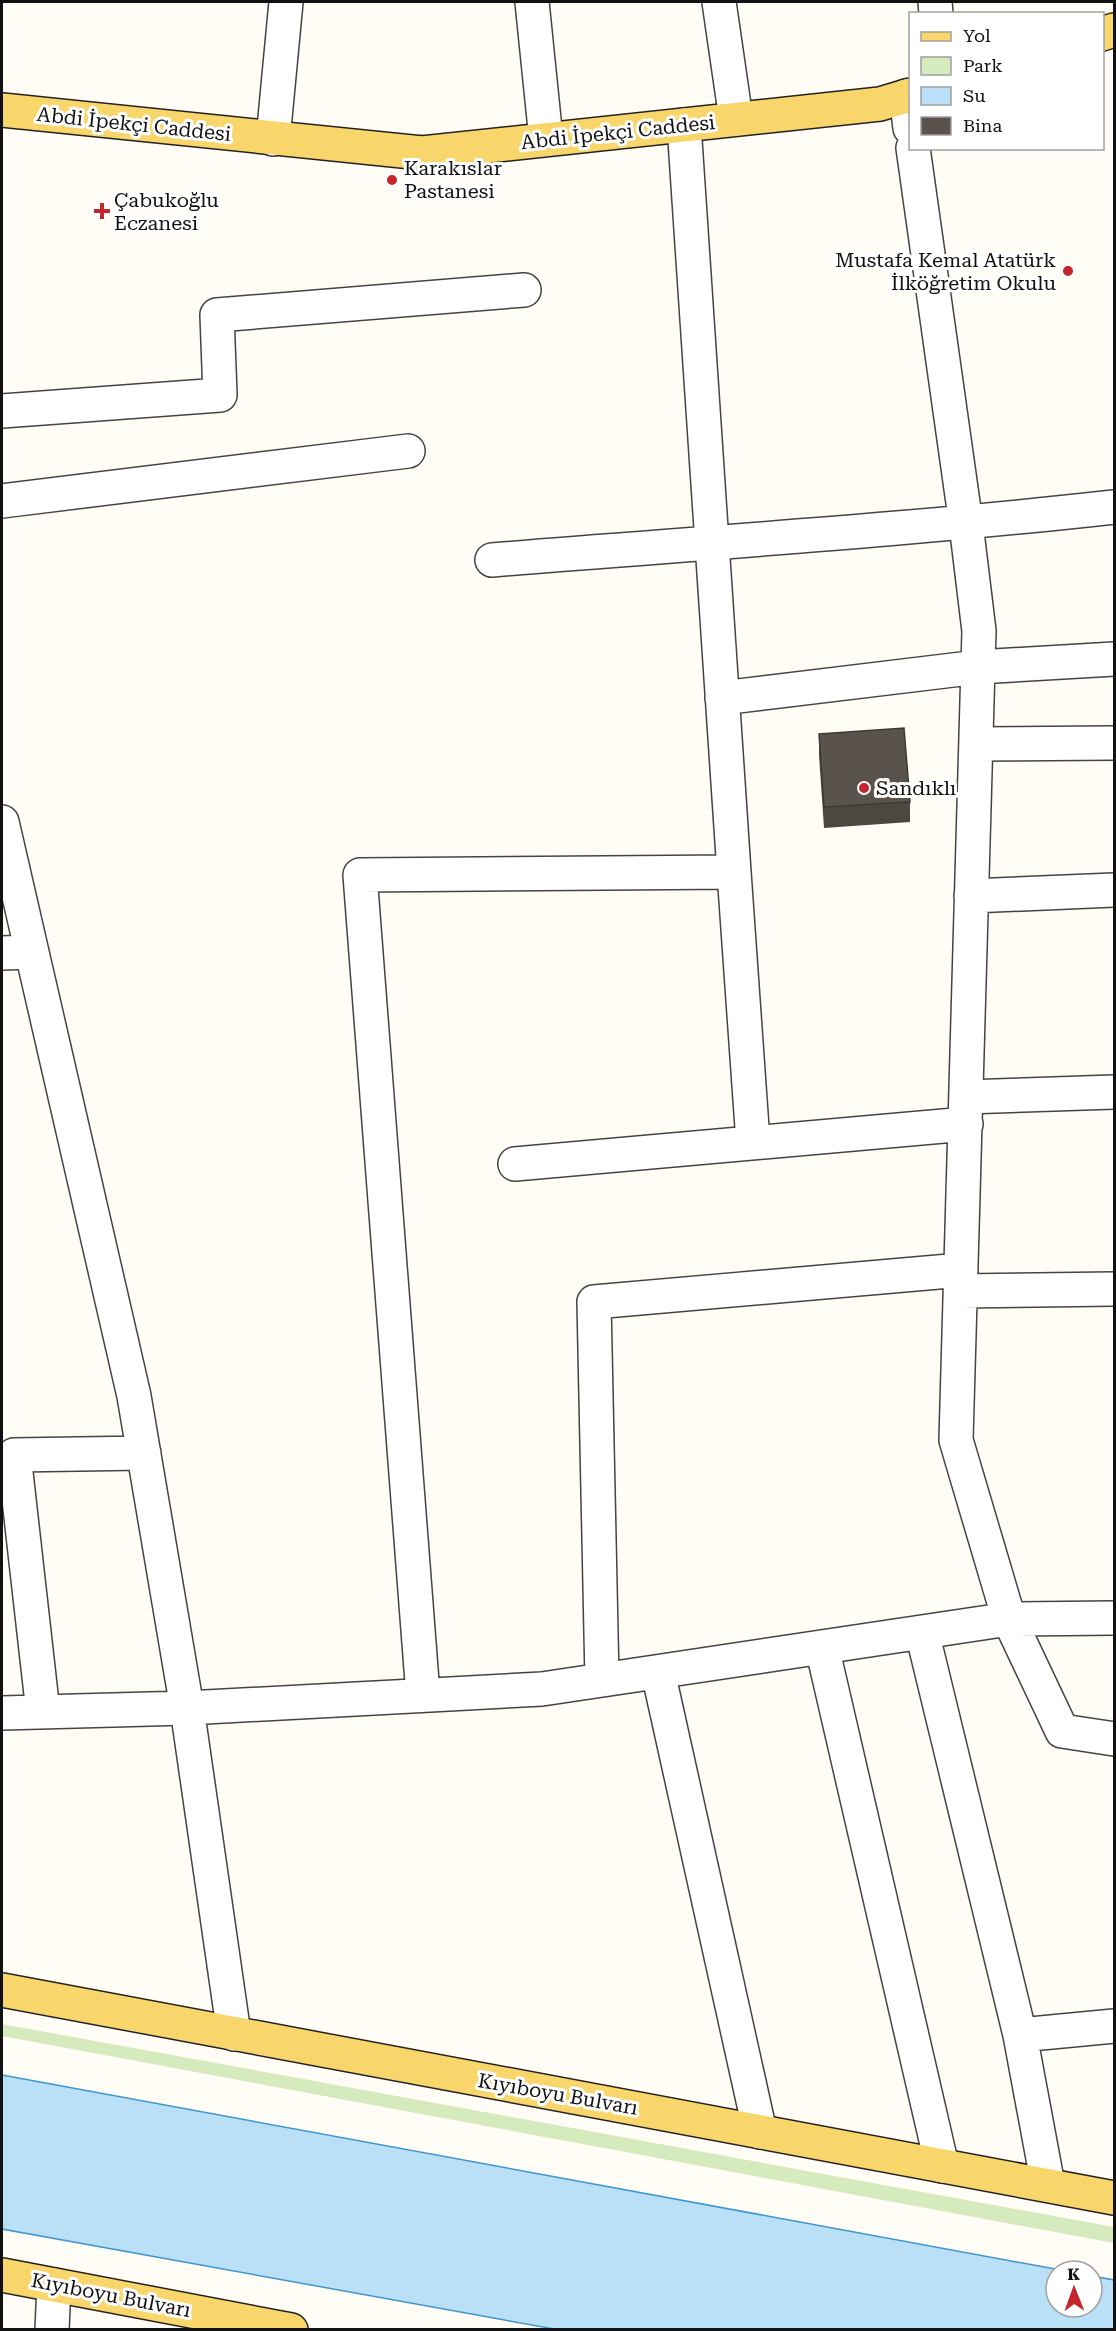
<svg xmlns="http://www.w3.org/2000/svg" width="1116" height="2331" viewBox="0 0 1116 2331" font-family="'Roboto Serif',serif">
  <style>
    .green { fill: #d5ebbd }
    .water { fill: #b9e0f7; stroke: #3f96cf; stroke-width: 1.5 }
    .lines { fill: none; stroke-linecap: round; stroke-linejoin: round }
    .minor-casing { stroke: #444; stroke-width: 36 }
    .major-casing { stroke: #222; stroke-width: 36 }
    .minor { stroke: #fff; stroke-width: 33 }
    .major { stroke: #f9d66b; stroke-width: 33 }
    .wall { fill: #4d4742 }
    .building { fill: #5a524d; stroke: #3f3936; stroke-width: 1.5 }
    .poi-dot { fill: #c4262e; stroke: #fff; stroke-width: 2 }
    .labels { text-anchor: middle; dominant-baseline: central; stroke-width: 6; stroke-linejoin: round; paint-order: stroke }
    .street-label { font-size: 20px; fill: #111; stroke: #fff }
    .poi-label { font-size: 20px; fill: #111; stroke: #fff; text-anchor: start }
  </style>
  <rect width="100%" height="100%" fill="#fffdf5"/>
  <path class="green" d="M2,2024l1112,203v16l-1112,-207z"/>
  <path class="water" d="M2,2075l1064,196h-10v36h36v-31l22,4v49h-560l-552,-100z"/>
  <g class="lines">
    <defs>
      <path id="minor" d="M532,2l14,137
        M719,2l17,117
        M935,2l1,12
        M906,96l4,32
        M273,139l13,-137
        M913,148l53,376 13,107 -23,809 53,179 53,112 52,8
        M2,411l218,-16 -3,-80 307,-25
        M2,501l406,-50
        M492,560c208,-17 416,-30 622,-53
        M722,698l256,-31 136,-8
        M976,744l138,-1
        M2,822l132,574 53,312 47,326
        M734,872l19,270
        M971,896l143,-6
        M2,953l30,-1
        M966,1097l148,-5
        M515,1164l451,-40
        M961,1291l153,-2
        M922,1632l98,403 28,150
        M822,1647l120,519
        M658,1672l102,460
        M602,1680l-8,-378 367,-32
        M423,1695l-63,-820 374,-3 -50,-747
        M43,1712l-29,-257 130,-2
        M2,1713l185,-5 355,-19 467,-70 105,-1
        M1020,2035l94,-9
        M52,2330l2,-45"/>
      <path id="major" d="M1102,34l12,-4
        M2,110l420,43 458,-49 30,-9
        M2,1990l1112,208
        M2,2275l289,55"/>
    </defs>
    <use href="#minor" class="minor-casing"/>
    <use href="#major" class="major-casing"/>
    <use href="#minor" class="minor"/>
    <use href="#major" class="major"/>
  </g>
  <path class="wall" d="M819,734l91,68v20l-86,6 -5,-73z"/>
  <path class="building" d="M904,728l6,74 -86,5 -5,-73z"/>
  <g class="poi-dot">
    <circle cx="392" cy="180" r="6"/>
    <path d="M99 202h6v6h6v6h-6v6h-6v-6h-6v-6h6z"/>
    <circle cx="1068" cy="271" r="6"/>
    <circle cx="864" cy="788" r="6"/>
  </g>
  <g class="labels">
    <g class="street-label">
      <text transform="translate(134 124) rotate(6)">Abdi İpekçi Caddesi</text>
      <text transform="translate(618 132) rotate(-6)">Abdi İpekçi Caddesi</text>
      <text transform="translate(558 2094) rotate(10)">Kıyıboyu Bulvarı</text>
      <text transform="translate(111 2295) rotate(11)">Kıyıboyu Bulvarı</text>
    </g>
    <g class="poi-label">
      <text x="404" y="168">Karakıslar<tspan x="404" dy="23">Pastanesi</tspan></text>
      <text x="114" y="200">Çabukoğlu<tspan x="114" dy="23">Eczanesi</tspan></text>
      <text x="1056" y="260" text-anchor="end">Mustafa Kemal Atatürk<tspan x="1056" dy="23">İlköğretim Okulu</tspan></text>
      <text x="876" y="788">Sandıklı</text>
    </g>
  </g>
  <rect width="1116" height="2331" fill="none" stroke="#111111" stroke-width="6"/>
  <rect x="909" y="12" width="195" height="138" fill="#ffffff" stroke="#a0a0a0" stroke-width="1.5"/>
  <rect x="921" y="32" width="30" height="9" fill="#f9d66b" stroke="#a0a0a0" stroke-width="1.5"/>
  <text x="963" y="42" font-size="18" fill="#111111">Yol</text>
  <rect x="921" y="57" width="30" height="18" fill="#d5ebbd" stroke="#a0a0a0" stroke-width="1.5"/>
  <text x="963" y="72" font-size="18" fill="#111111">Park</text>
  <rect x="921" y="87" width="30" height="18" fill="#b9e0f7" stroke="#a0a0a0" stroke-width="1.5"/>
  <text x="963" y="102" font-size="18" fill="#111111">Su</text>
  <rect x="921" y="117" width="30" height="18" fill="#5a524d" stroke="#a0a0a0" stroke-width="1.5"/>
  <text x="963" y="132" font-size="18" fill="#111111">Bina</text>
  <g transform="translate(1074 2289) rotate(359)"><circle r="28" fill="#ffffff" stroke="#a0a0a0" stroke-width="1.5"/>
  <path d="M0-4.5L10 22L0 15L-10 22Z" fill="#c4262e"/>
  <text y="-9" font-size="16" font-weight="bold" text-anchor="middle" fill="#111111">K</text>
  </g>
</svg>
